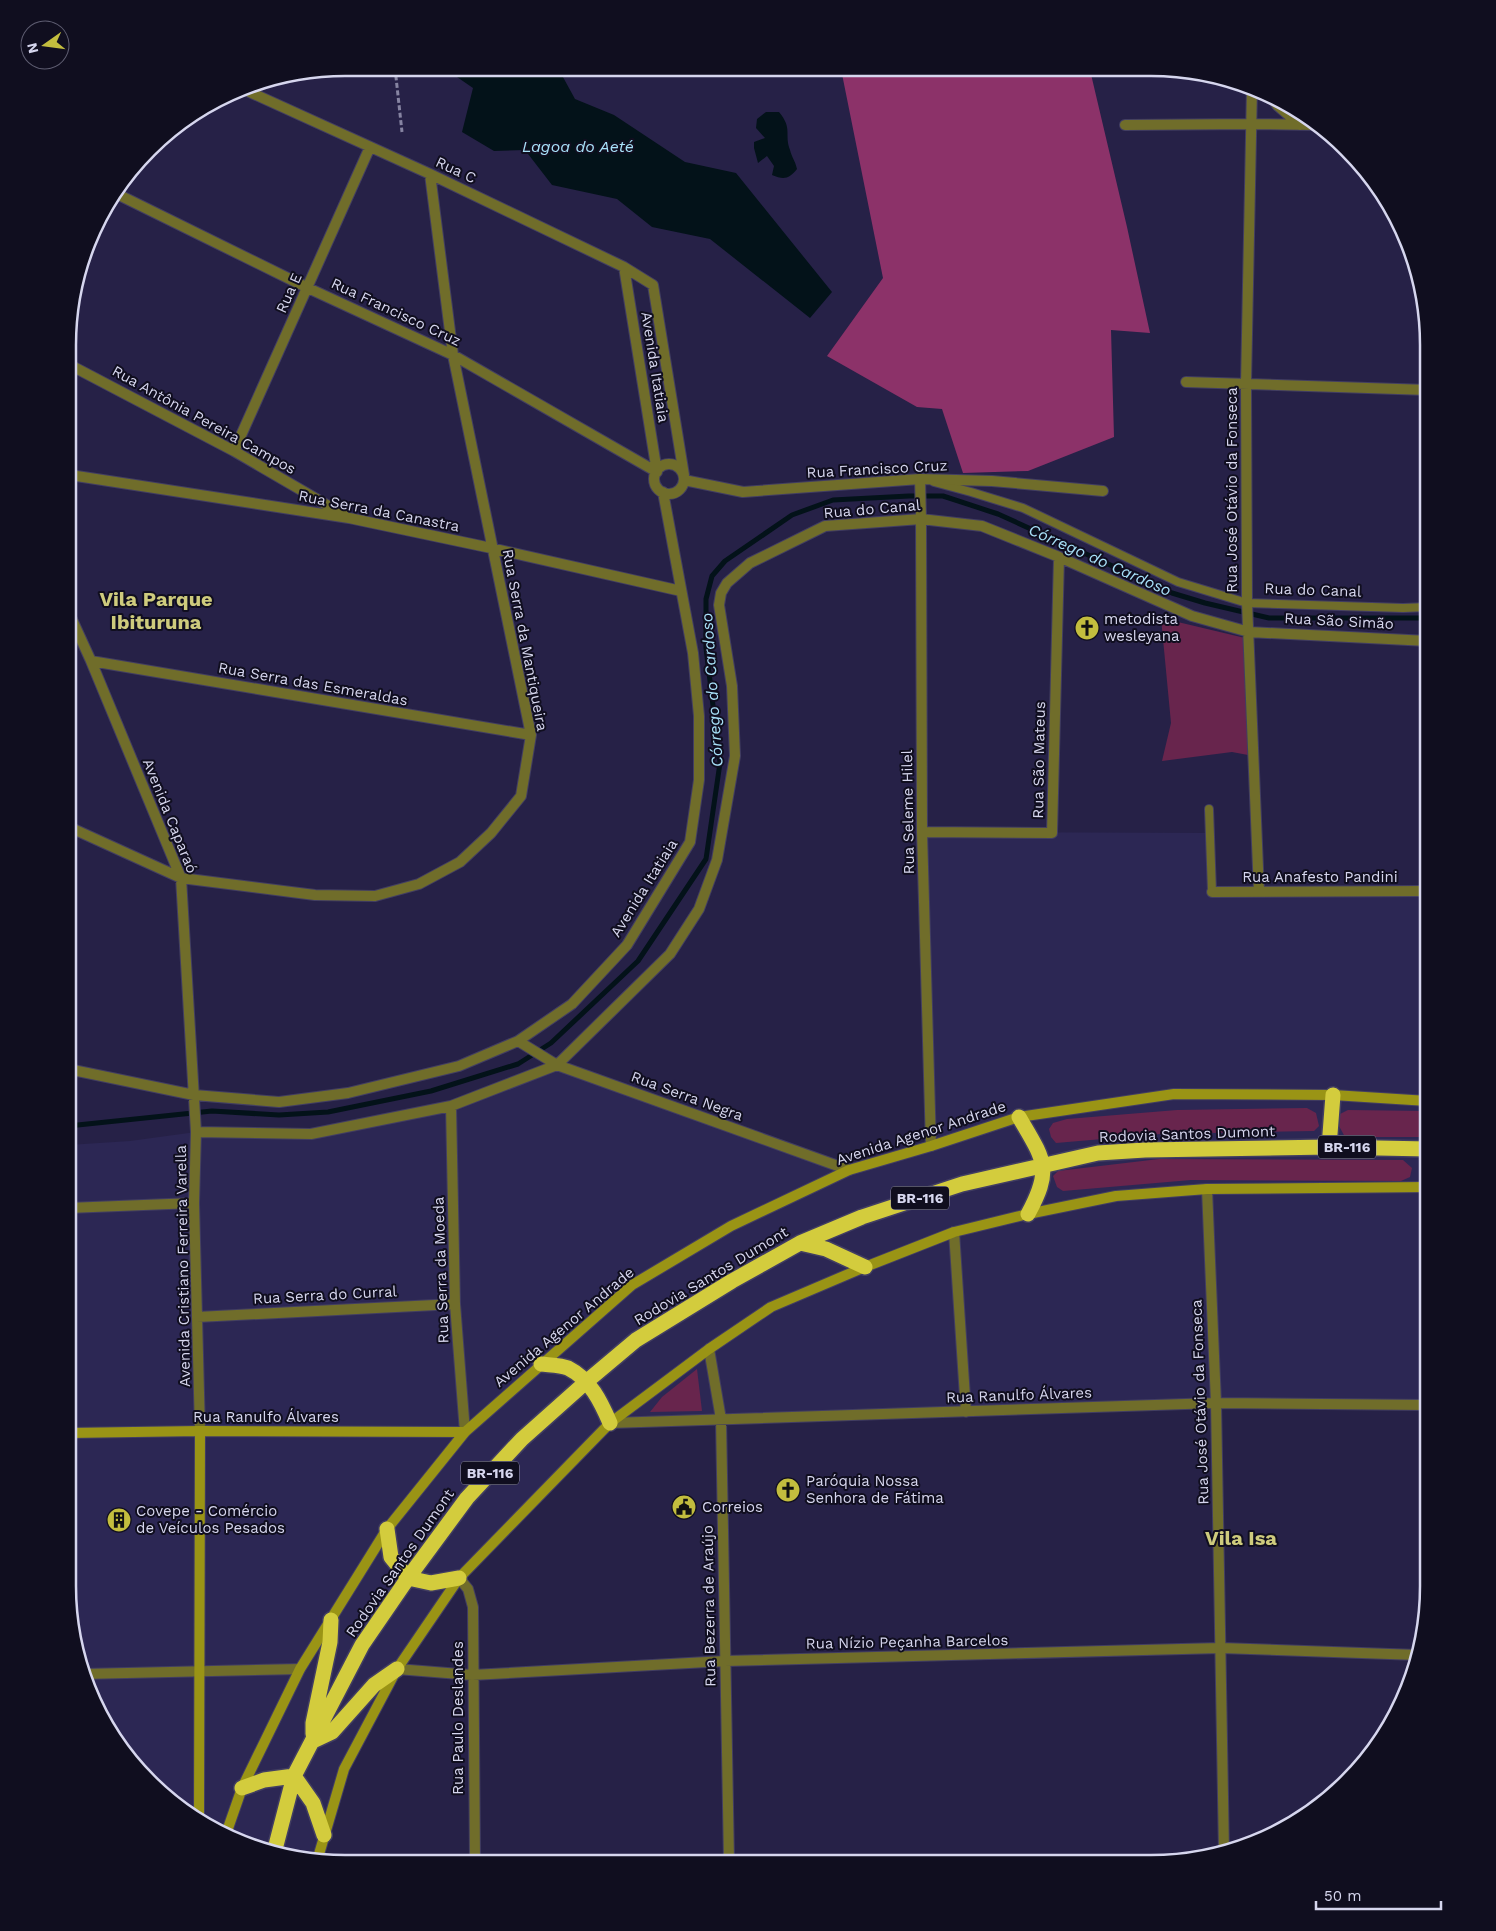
<svg xmlns="http://www.w3.org/2000/svg" width="1496" height="1931" viewBox="0 0 1496 1931" font-family="'Work Sans',sans-serif">
  <style>
    .built { fill: #2c2754 }
    .green { fill: #68254d }
    .forest { fill: #8c3269 }
    .water { fill: #031219 }
    .lines { fill: none; stroke-linecap: round; stroke-linejoin: round }
    .stream { stroke: #031219; stroke-width: 5 }
    .lane-casing { stroke: #423e62; stroke-width: 10 }
    .street-casing { stroke: #423e62; stroke-width: 12 }
    .secondary-casing { stroke: #423e62; stroke-width: 12 }
    .highway-casing { stroke: #423e62; stroke-width: 18 }
    .path { stroke: #8684a2; stroke-width: 3; stroke-dasharray: 5 2.5; stroke-linecap: butt }
    .lane { stroke: #706d2a; stroke-width: 8 }
    .street { stroke: #706d2a; stroke-width: 10 }
    .secondary { stroke: #9a9415; stroke-width: 10 }
    .highway { stroke: #d3cc3d; stroke-width: 15 }
    .labels { text-anchor: middle; dominant-baseline: central; stroke-width: 4; stroke-linejoin: round; paint-order: stroke }
    .shield { fill: #100e1f; stroke: #9b9ab0; stroke-width: 1 }
    .shield-label { font-size: 14px; font-weight: bold; fill: #d6d6ee }
    .street-label { font-size: 15px; fill: #d6d6ee; stroke: #100e1f }
    .poi-label { font-size: 15px; fill: #d6d6ee; stroke: #100e1f; text-anchor: start }
    .water-label { font-size: 16px; font-style: italic; fill: #a8e1f9; stroke: #100e1f }
    .district-label { font-size: 20px; font-weight: bold; fill: #cecb7d; stroke: #100e1f }
    .rim { fill: none; stroke: #d6d6ee; stroke-width: 2.5 }
  </style>
  <rect width="100%" height="100%" fill="#262147"/>
  <path class="built" d="M923,832l286,1 3,59h216v517l-308,-1 -510,15 -150,155 -63,91 -53,100 -27,92h-8l-54,-12 -64,-32 -54,-48 -41,-60 -19,-51 -9,-72v-441l62,-4 66,-9 115,1 140,-26 106,-41 293,104 81,-25z"/>
  <path class="green" d="M1161,618l84,20 3,117 -16,-3 -70,9 9,-38z
    M1307,1108l9,5 3,13 -5,5 -153,3 -105,9 -5,-6 -2,-8 4,-6 14,-4 110,-9z
    M1348,1110l78,1 2,7 -1,14 -5,5h-77l-6,-11 1,-12z
    M1159,1159l244,1 9,8 -2,9 -9,4 -210,-1 -128,11 -6,-4 -4,-11 5,-5z
    M697,1369l5,42 -52,1 12,-15z"/>
  <path class="forest" d="M841,69l249,1 37,157 23,106 -39,-3 3,107 -86,34 -65,2 -21,-64 -25,-2 -90,-51 56,-78z"/>
  <path class="water" d="M456,68h102l17,31 39,16 71,47 51,11 96,119 -22,26 -100,-79 -58,-12 -35,-28 -65,-14 -27,-35 -31,1 -32,-19 11,-44 -16,-11z
    M766,112h13c14,17 5,22 11,38 2,8 5,10 7,19 -8,10 -13,11 -25,6l2,-9 -7,-10 -9,7 -4,-15v-6l11,-4 -9,-10 1,-9z"/>
  <g class="lines">
    <path class="stream" d="M68,1126l144,-15 67,4 49,-3 103,-21 87,-27 33,-21 87,-82 68,-102 14,-96 -14,-115v-49l6,-23 13,-15 67,-46 41,-15 76,-4h34l55,18 174,79 33,10 64,15h159"/>
    <defs>
      <path id="lane" d="M934,482l37,10 52,16 155,74 69,21 156,5 25,-1
        M1209,809l3,83"/>
      <path id="street" d="M1252,87l-6,297 1,219 12,289
        M243,89l187,85 194,93 29,18 31,190
        M1269,95l9,11 22,19
        M1125,125l126,-1 67,1
        M115,193l193,95 145,67 204,117
        M624,267l33,205
        M70,365l164,86 110,64
        M1186,382l242,8
        M234,451l136,-304
        M654 479a15 15 0 1 1 30 0a15 15 0 1 1-30 0Z
        M70,475l279,43 142,30 190,43
        M920,479l1,40 1,313 9,314
        M684,480l59,12 177,-13 72,2 111,10
        M69,613l22,48 90,217 15,254 -2,71 6,228
        M91,661l440,74
        M69,827l112,51 134,17 60,1 44,-12 41,-22 31,-29 30,-37 10,-61 -78,-380 -23,-181
        M922,832l130,1 7,-276
        M1212,892l216,-1
        M518,1041l39,24 292,105
        M68,1069l126,26 85,7 69,-9 111,-27 59,-25 54,-37 55,-59 63,-103 9,-62v-64l-6,-63 -30,-161
        M451,1106l4,198 10,128
        M196,1132l115,2 140,-28 106,-41 113,-111 29,-45 18,-49 18,-104 -3,-70 -13,-81 2,-12 6,-10 23,-20 75,-37 96,-7 61,7 77,31 133,59 57,16 179,9
        M1207,1189l9,214 8,450
        M68,1208l126,-5
        M954,1232l12,180
        M197,1317l258,-13
        M709,1349l12,70 8,443
        M610,1423l606,-20 212,2
        M459,1578l9,11 5,18 2,255
        M397,1669l75,6 253,-14 496,-13 197,7
        M83,1674l217,-5"/>
      <path id="secondary" d="M68,1433l132,-2 265,1
        M199,1821l1,-390
        M226,1834l16,-46 58,-119 87,-140 78,-97 167,-147 99,-59 118,-56 82,-24 88,-29 155,-23 159,1 95,6
        M317,1861l27,-92 53,-100 62,-91 151,-155 99,-74 62,-42 94,-40 89,-35 74,-18 88,-18 91,-7 221,-2"/>
      <path id="highway" d="M1019,1117c25,43 34,51 9,97
        M1329,1147l4,-52
        M800,1243l26,6 39,18
        M541,1364c8,1 20,1 27,4 22,11 33,34 42,55
        M387,1529l4,28 17,21 23,5 28,-5
        M313,1734v-11l17,-81 1,-22
        M313,1741l19,-9 42,-47 23,-16
        M294,1776l19,27 11,32
        M242,1788l22,-8 30,-4
        M274,1853l20,-77 68,-131 46,-67 59,-80 55,-59 64,-57 50,-42 96,-59 68,-38 62,-26 100,-33 136,-31 47,-3 184,-3 99,2"/>
    </defs>
    <use href="#lane" class="lane-casing"/>
    <use href="#street" class="street-casing"/>
    <use href="#secondary" class="secondary-casing"/>
    <use href="#highway" class="highway-casing"/>
    <path class="path" d="M395,68l7,64"/>
    <use href="#lane" class="lane"/>
    <use href="#street" class="street"/>
    <use href="#secondary" class="secondary"/>
    <use href="#highway" class="highway"/>
  </g>
  <defs>
    <symbol id="church-disc" viewBox="-11 -11 22 22"><circle r="9.5" fill="#c3bd3e" stroke="#100e1f"/><path d="M-1.2-6h2.4v3.5h3.3v2.4h-3.3V6h-2.4V-.1h-3.3v-2.4h3.3Z" fill="#111"/></symbol>
    <symbol id="civic-disc" viewBox="-11 -11 22 22"><circle r="9.5" fill="#c3bd3e" stroke="#100e1f"/><path d="M-.6-6.5H3V-4.5H.6V-3L4-1V1h2V6H-6V1h2V-1L-.6-3ZM-1.2 2.5V6h2.4V2.5Z" fill="#111"/></symbol>
    <symbol id="building-disc" viewBox="-11 -11 22 22"><circle r="9.5" fill="#c3bd3e" stroke="#100e1f"/><path d="M-4-6H4V6H1V3H-1V6H-4ZM-2.5-4.3h1.7v1.8h-1.7ZM.8-4.3h1.7v1.8H.8ZM-2.5-1h1.7V.8h-1.7ZM.8-1h1.7V.8H.8Z" fill="#111"/></symbol>
  </defs>
  <g fill-rule="evenodd">
    <use href="#church-disc" x="1073" y="614" width="28" height="28"/>
    <use href="#church-disc" x="774" y="1476" width="28" height="28"/>
    <use href="#civic-disc" x="670" y="1493" width="28" height="28"/>
    <use href="#building-disc" x="105" y="1506" width="28" height="28"/>
  </g>
  <g class="labels">
    <g class="shield">
      <rect x="1318" y="1135.5" width="58" height="23" rx="4"/>
      <rect x="891" y="1186.5" width="58" height="23" rx="4"/>
      <rect x="461" y="1461.5" width="58" height="23" rx="4"/>
    </g>
    <g class="shield-label">
      <text x="1347" y="1147">BR-116</text>
      <text x="920" y="1198">BR-116</text>
      <text x="490" y="1473">BR-116</text>
    </g>
    <g class="street-label">
      <text transform="translate(456 170) rotate(25)">Rua C</text>
      <text transform="translate(289 293) rotate(-66)">Rua E</text>
      <text transform="translate(396 312) rotate(25)">Rua Francisco Cruz</text>
      <text transform="translate(655 367) rotate(81)">Avenida Itatiaia</text>
      <text transform="translate(204 420) rotate(29)">Rua Antônia Pereira Campos</text>
      <text transform="translate(877 469) rotate(-3)">Rua Francisco Cruz</text>
      <text transform="translate(1232 490) rotate(-90)">Rua José Otávio da Fonseca</text>
      <text transform="translate(872 509) rotate(-5)">Rua do Canal</text>
      <text transform="translate(379 511) rotate(11)">Rua Serra da Canastra</text>
      <text transform="translate(1313 590) rotate(2)">Rua do Canal</text>
      <text transform="translate(1339 621) rotate(3)">Rua São Simão</text>
      <text transform="translate(525 640) rotate(79)">Rua Serra da Mantiqueira</text>
      <text transform="translate(313 684) rotate(10)">Rua Serra das Esmeraldas</text>
      <text transform="translate(1039 760) rotate(-89)">Rua São Mateus</text>
      <text transform="translate(908 812) rotate(-91)">Rua Seleme Hilel</text>
      <text transform="translate(170 816) rotate(68)">Avenida Caparaó</text>
      <text x="1320" y="877">Rua Anafesto Pandini</text>
      <text transform="translate(644 888) rotate(-58)">Avenida Itatiaia</text>
      <text transform="translate(687 1096) rotate(20)">Rua Serra Negra</text>
      <text transform="translate(921 1133) rotate(-18)">Avenida Agenor Andrade</text>
      <text transform="translate(1187 1134) rotate(-2)">Rodovia Santos Dumont</text>
      <text transform="translate(183 1266) rotate(-91)">Avenida Cristiano Ferreira Varella</text>
      <text transform="translate(441 1270) rotate(-92)">Rua Serra da Moeda</text>
      <text transform="translate(711 1276) rotate(-31)">Rodovia Santos Dumont</text>
      <text transform="translate(325 1295) rotate(-3)">Rua Serra do Curral</text>
      <text transform="translate(564 1327) rotate(-40)">Avenida Agenor Andrade</text>
      <text transform="translate(1019 1395) rotate(-2)">Rua Ranulfo Álvares</text>
      <text transform="translate(1200 1402) rotate(-92)">Rua José Otávio da Fonseca</text>
      <text x="266" y="1417">Rua Ranulfo Álvares</text>
      <text transform="translate(400 1563) rotate(-55)">Rodovia Santos Dumont</text>
      <text transform="translate(709 1606) rotate(-91)">Rua Bezerra de Araújo</text>
      <text transform="translate(907 1642) rotate(-1)">Rua Nízio Peçanha Barcelos</text>
      <text transform="translate(458 1718) rotate(-90)">Rua Paulo Deslandes</text>
    </g>
    <g class="poi-label">
      <text x="1104" y="619">metodista<tspan x="1104" dy="17">wesleyana</tspan></text>
      <text x="806" y="1481">Paróquia Nossa<tspan x="806" dy="17">Senhora de Fátima</tspan></text>
      <text x="702" y="1507">Correios</text>
      <text x="136" y="1511">Covepe - Comércio<tspan x="136" dy="17">de Veículos Pesados</tspan></text>
    </g>
    <g class="water-label">
      <text x="578" y="146">Lagoa do Aeté</text>
      <text transform="translate(1100 560) rotate(24)">Córrego do Cardoso</text>
      <text transform="translate(712 690) rotate(-94)">Córrego do Cardoso</text>
    </g>
    <g class="district-label">
      <text x="156" y="599">Vila Parque<tspan x="156" dy="23">Ibituruna</tspan></text>
      <text x="1241" y="1538">Vila Isa</text>
    </g>
  </g>
  <path d="M0 0H1496V1931H0ZM345 76H1151A269 269 0 0 1 1420 345V1586A269 269 0 0 1 1151 1855H345A269 269 0 0 1 76 1586V345A269 269 0 0 1 345 76Z" fill="#100e1f" fill-rule="evenodd"/>
  <path class="rim" d="M345 76H1151A269 269 0 0 1 1420 345V1586A269 269 0 0 1 1151 1855H345A269 269 0 0 1 76 1586V345A269 269 0 0 1 345 76Z"/>
  <g transform="translate(45 45) rotate(256)"><circle r="24" fill="#100e1f" stroke="#5f5e72"/>
  <path d="M0-4L9 19L0 12L-9 19Z" fill="#c3bd3e"/>
  <text y="-8" font-size="14" font-weight="bold" text-anchor="middle" fill="#d6d6ee">N</text>
  </g>
  <path d="M1316 1901v8h125v-8" fill="none" stroke="#d6d6ee" stroke-width="2.5"/>
  <text x="1324" y="1901" font-size="15" fill="#d6d6ee" stroke="#100e1f" stroke-width="4" paint-order="stroke">50 m</text>
</svg>
